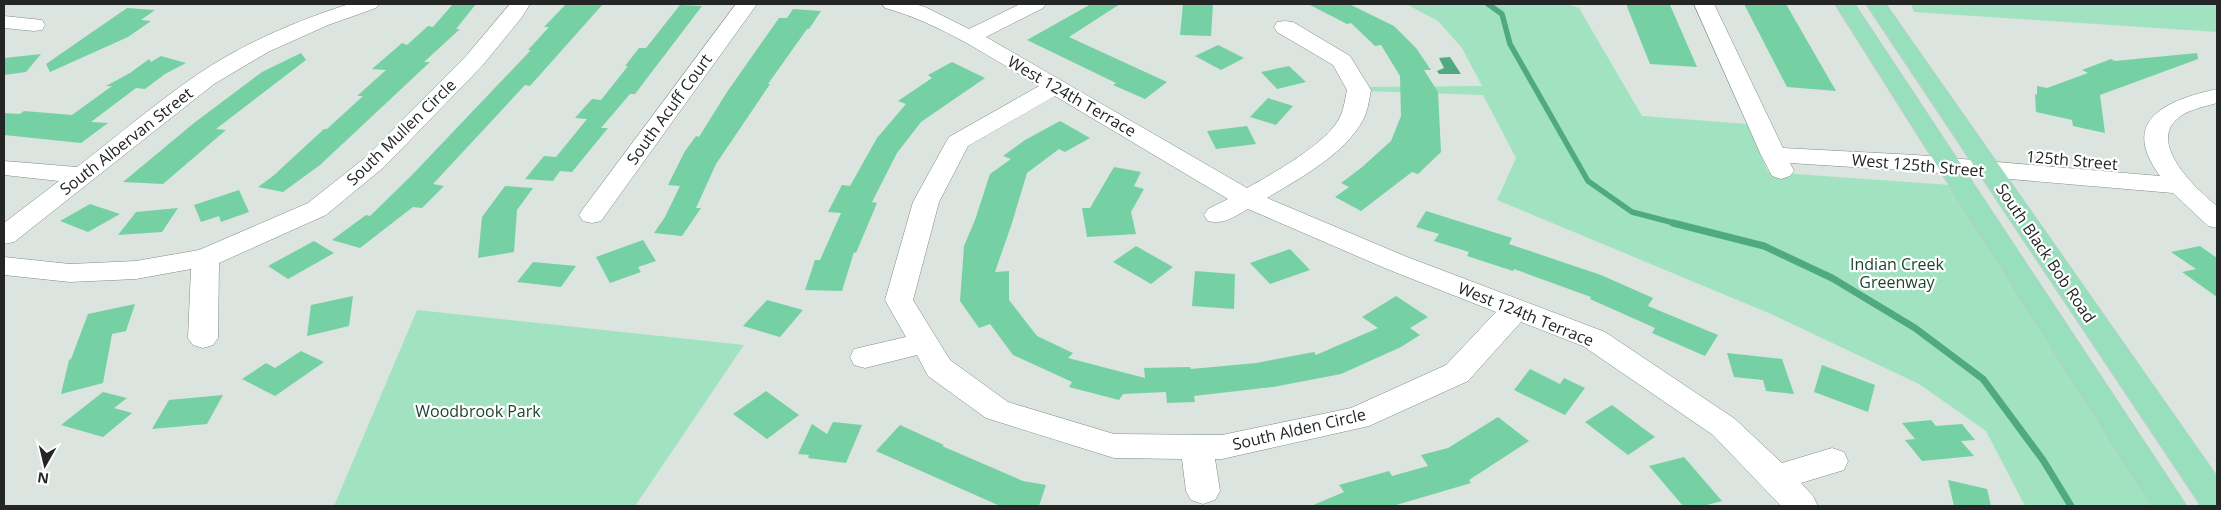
<svg xmlns="http://www.w3.org/2000/svg" width="2221" height="510" viewBox="0 0 2221 510" font-family="'Open Sans',sans-serif">
  <style>
    .green { fill: #a1e3c0 }
    .water { fill: #4fab7f }
    .lines { fill: none; stroke-linecap: round; stroke-linejoin: round }
    .stream-far1 { stroke: #4fab7f; stroke-width: 5.5 }
    .stream { stroke: #4fab7f; stroke-width: 7 }
    .building { fill: #75d1a3 }
    .minor-casing { stroke: #838b86; stroke-width: 1 }
    .major-casing { stroke: #c1c2c2; stroke-width: 1 }
    .minor { fill: #fff; fill-rule: evenodd }
    .major { fill: #98dfbe; fill-rule: evenodd }
    .labels { text-anchor: middle; dominant-baseline: central; stroke-width: 4.5; stroke-linejoin: round; paint-order: stroke }
    .street-label { font-size: 16px; fill: #232624; stroke: #fff }
    .park-label { font-size: 16px; fill: #1c4431; stroke: #fff }
  </style>
  <rect width="100%" height="100%" fill="#dbe4df"/>
  <path class="green" d="M1406,4h161l12,4 63,108 105,8 21,48 182,13 202,321h-127l-39,-75 -67,-47 -148,-70 -274,-114 19,-42 -33,-63 -120,-4 -1,-4 120,-1 -20,-38 -24,-27z
    M1911,4h306v28l-303,-20z
    M417,310l327,35 -109,161h-301z"/>
  <path class="water" d="M1450,57l11,17h-22l-2,-3 7,-3 -5,-10z"/>
  <g class="lines">
    <path class="stream-far1" d="M1488,4l14,10 8,30 78,137 44,31 46,12"/>
    <path class="stream" d="M1673,223l91,23 68,32 83,50 68,51 60,81 28,46"/>
  </g>
  <path class="building" d="M453,4h23l-20,25h4l-36,33h6l-110,103 -37,27 -25,-5 15,-11 51,-47h3l36,-33h-6l29,-26 -14,-1 30,-26 5,2 21,-19 5,1z
    M566,4h37l-73,82 -5,-1 -92,99 11,2 -22,22 -9,-1 -53,41 -28,-8 34,-25 4,1 41,-40 120,-126h-3l21,-23h-5z
    M1091,4h29l-51,33 98,45 -22,17 -32,-14 3,-2 -89,-43z
    M1183,4h30l-2,32 -31,-1z
    M1308,4h41l45,22 22,22 15,22h-7l14,22 3,60 -23,22 -6,-2 -51,39 -26,-14 14,-10 -8,-4 20,-15 30,-27 10,-25 -1,-40 -19,-31 -6,1 -24,-23 -4,1z
    M1626,4l44,1 27,62 -47,-3z
    M1744,4h42l50,87 -49,-4z
    M680,5l22,1 -67,88h-5l-29,34h7l-36,44 -12,-1 -7,10 -28,-2 19,-23 12,1 31,-38 -12,-1 17,-19 9,1 27,-34h-3l14,-18h7z
    M127,8l28,2 -14,10 10,1 -23,16 -78,35 -4,-8z
    M793,9l28,2 -12,18h-2l-39,55h2l-54,80 -20,44h5l-19,28 -28,-3 11,-16 15,-31 -12,-1 17,-34 11,-15 3,1 28,-45 52,-74h8z
    M1218,45l26,13 -23,12 -26,-14z
    M301,53l5,7 -90,69 10,1 -63,54 -40,-2 71,-59 68,-51z
    M2197,53l1,6 -98,36 5,38 -32,-7 -1,-6 -36,-8 -1,-18 2,1v-9l10,2 41,-15 -6,-3 29,-11 4,2z
    M41,54l-15,18 -22,3v-17z
    M161,56l25,7 -21,11 -20,15 -9,-1 -45,34 17,1 -27,20 -77,-8v-22l16,1 4,-3 48,4 40,-29h-6l24,-13 19,-14 2,3z
    M952,62l33,16 -64,44 -24,31 -25,49 5,1 -21,50 -2,-1 -12,39 -37,-1 10,-30h5l21,-47 -13,-1 14,-27 8,1 27,-48 29,-34 -8,-3 34,-23 -4,-3z
    M1289,66l17,16 -29,7 -16,-17z
    M1268,98l25,8 -17,19 -26,-8z
    M1060,121l30,17 -25,14 -6,-3 -32,24 -15,50 -17,49 14,-1v29l28,36 36,17 -5,5 77,20 -1,-10 46,-1 1,2 65,-6 58,-11 2,3 62,-27 -16,-11 34,-21 32,21 -18,11 10,7 -19,12 -60,27 -68,13 -79,9 1,6 -28,1 -1,-11 -43,2 -4,6 -50,-13 3,-5 -59,-27 -23,-31 -11,4 -19,-27 4,-55 11,-26 15,-46 21,-15 -8,-3 22,-16z
    M1247,126l9,18 -40,5 -9,-18z
    M1114,167l27,5 -7,14 10,3 -13,23 5,22 -49,3 -5,-29h8z
    M505,186l28,2 -16,22 -3,42 -36,6 4,-41z
    M239,190l10,22 -28,10 -2,-6 -18,6 -7,-17z
    M90,204l30,10 -32,18 -28,-11z
    M178,208l-16,24 -44,3 18,-23z
    M1426,211l86,27 -3,6 92,31 52,23 -5,8 70,29 -13,21 -53,-23 3,-5 -65,-29 1,-2 -77,-28 -1,2 -46,-15 2,-4 -35,-11 5,-7 -23,-7z
    M643,240l13,21 -18,6 3,5 -31,11 -14,-26z
    M314,241l20,12 -46,26 -20,-13z
    M1136,246l37,21 -22,17 -38,-22z
    M2200,246l17,12v39l-35,-25 14,-3 -25,-17z
    M1290,249l20,21 -40,14 -20,-21z
    M533,262l43,4 -15,21 -44,-5z
    M1195,271l40,3 -1,35 -42,-3z
    M353,296l-4,30 -42,10 4,-31z
    M767,300l36,10 -23,27 -37,-11z
    M135,304l-9,27 -14,3 -9,49 -42,11 8,-34 2,-1 17,-45z
    M301,351l23,11 -49,34 -33,-17 24,-16 9,5z
    M1727,353l55,6 12,35 -28,-3 -3,-11 -29,-3z
    M1822,365l53,20 -7,27 -54,-20z
    M1530,369l30,15 4,-6 21,10 -20,27 -51,-25z
    M766,391l33,24 -32,24 -34,-25z
    M103,392l24,6 -13,10 18,5 -29,24 -42,-12z
    M223,395l-16,29 -55,5 17,-29z
    M1612,405l43,32 -27,18 -43,-33z
    M1498,417l31,24 -60,39 2,3 -78,23h-82l33,-14 -5,-7 50,-14 3,5 36,-10 -7,-11 27,-7z
    M1931,420l5,6 26,-2 13,16 -14,1 13,15 -52,5 -17,-21 10,-1 -13,-16z
    M833,422l29,3 -16,38 -38,-5 1,-3 -11,-1 14,-30 15,10z
    M900,425l44,20 -2,1 81,35 23,4 -7,21h-39l-124,-55z
    M1684,457l38,44 -19,5h-20l-34,-40z
    M1948,480l39,9 4,17h-37z"/>
  <g class="lines">
    <defs>
      <path id="minor" d="M349,4h30l-3,4 -48,17 -60,27 -54,32 -200,158 -10,2v-21l55,-42 -55,-6v-14l73,6c40,-31 79,-64 121,-93 46,-31 98,-53 151,-70z
        M510,4h20l-8,13 -40,49 -98,101 -58,48 -107,48 -1,75 -5,7 -10,3 -10,-3 -5,-7 3,-69 -55,10 -66,3 -66,-7v-18l66,7 66,-3 63,-11 109,-47 58,-46 100,-101z
        M736,4h21l-156,217 -9,2 -9,-2 -4,-6 4,-6z
        M882,4h33l10,3 44,22 51,-25h26l-3,4 -57,29 261,151c25,-14 81,-45 93,-71 4,-8 5,-18 7,-27l-14,-25 -56,-33 -3,-5 3,-5 8,-1 8,1 57,34 21,34c-2,10 -3,21 -8,30 -19,35 -63,58 -96,78l140,59 198,75 130,87 47,44 50,-15 12,4 4,9 -4,9 -43,13 12,13 5,10h-37l-68,-71 -130,-89 -62,-24 -53,59 -99,45 -147,33h-7l5,32 -5,9 -12,4 -12,-4 -5,-9 -4,-32 -68,-1 -128,-40 -58,-42 -11,-21 -52,13 -11,-3 -4,-8 4,-8 52,-12 -21,-37 28,-98 33,-60 3,-5 90,-51c-49,-29 -99,-63 -154,-78zM1055,96l173,103 -20,10 -4,6 4,6c15,4 26,-4 40,-12l139,60 109,43 -50,53 -95,43 -129,27 -108,-1 -106,-32 -58,-42 -37,-60 26,-98 29,-56z
        M1694,4h20l69,144 133,7 244,21c-42,-57 8,-76 57,-87v14c-14,4 -32,7 -42,18 -25,26 24,71 42,85v22l-9,-2 -35,-33 -257,-22 -126,-8 4,8 -4,5 -9,3 -9,-3 -11,-21z
        M4,16l38,4 3,5 -3,5 -8,1 -30,-3z"/>
      <path id="major" d="M1835,4h20l332,502h-35z
        M1866,4h20l331,472v30h-16z"/>
    </defs>
    <use href="#minor" class="minor-casing"/>
    <use href="#major" class="major-casing"/>
    <use href="#minor" class="minor"/>
    <use href="#major" class="major"/>
  </g>
  <g class="labels">
    <g class="street-label">
      <text transform="translate(1072 96) rotate(30)">West 124th Terrace</text>
      <text transform="translate(669 109) rotate(-54)">South Acuff Court</text>
      <text transform="translate(401 132) rotate(-44)">South Mullen Circle</text>
      <text transform="translate(126 141) rotate(-38)">South Albervan Street</text>
      <text transform="translate(2072 160) rotate(5)">125th Street</text>
      <text transform="translate(1918 165) rotate(5)">West 125th Street</text>
      <text transform="translate(2046 253) rotate(56)">South Black Bob Road</text>
      <text transform="translate(1526 314) rotate(22)">West 124th Terrace</text>
      <text transform="translate(1299 429) rotate(-13)">South Alden Circle</text>
    </g>
    <g class="park-label">
      <text x="1897" y="264">Indian Creek<tspan x="1897" dy="18">Greenway</tspan></text>
      <text x="478" y="411">Woodbrook Park</text>
    </g>
  </g>
  <rect width="2221" height="510" fill="none" stroke="#232624" stroke-width="10"/>
  <g transform="translate(45 465) rotate(188)" stroke="#ffffff" stroke-width="4" paint-order="stroke">
  <path d="M0-4L9 19L0 12L-9 19Z" fill="#232624"/>
  <text y="-8" font-size="14" font-weight="bold" text-anchor="middle" fill="#232624">N</text>
  </g>
</svg>
